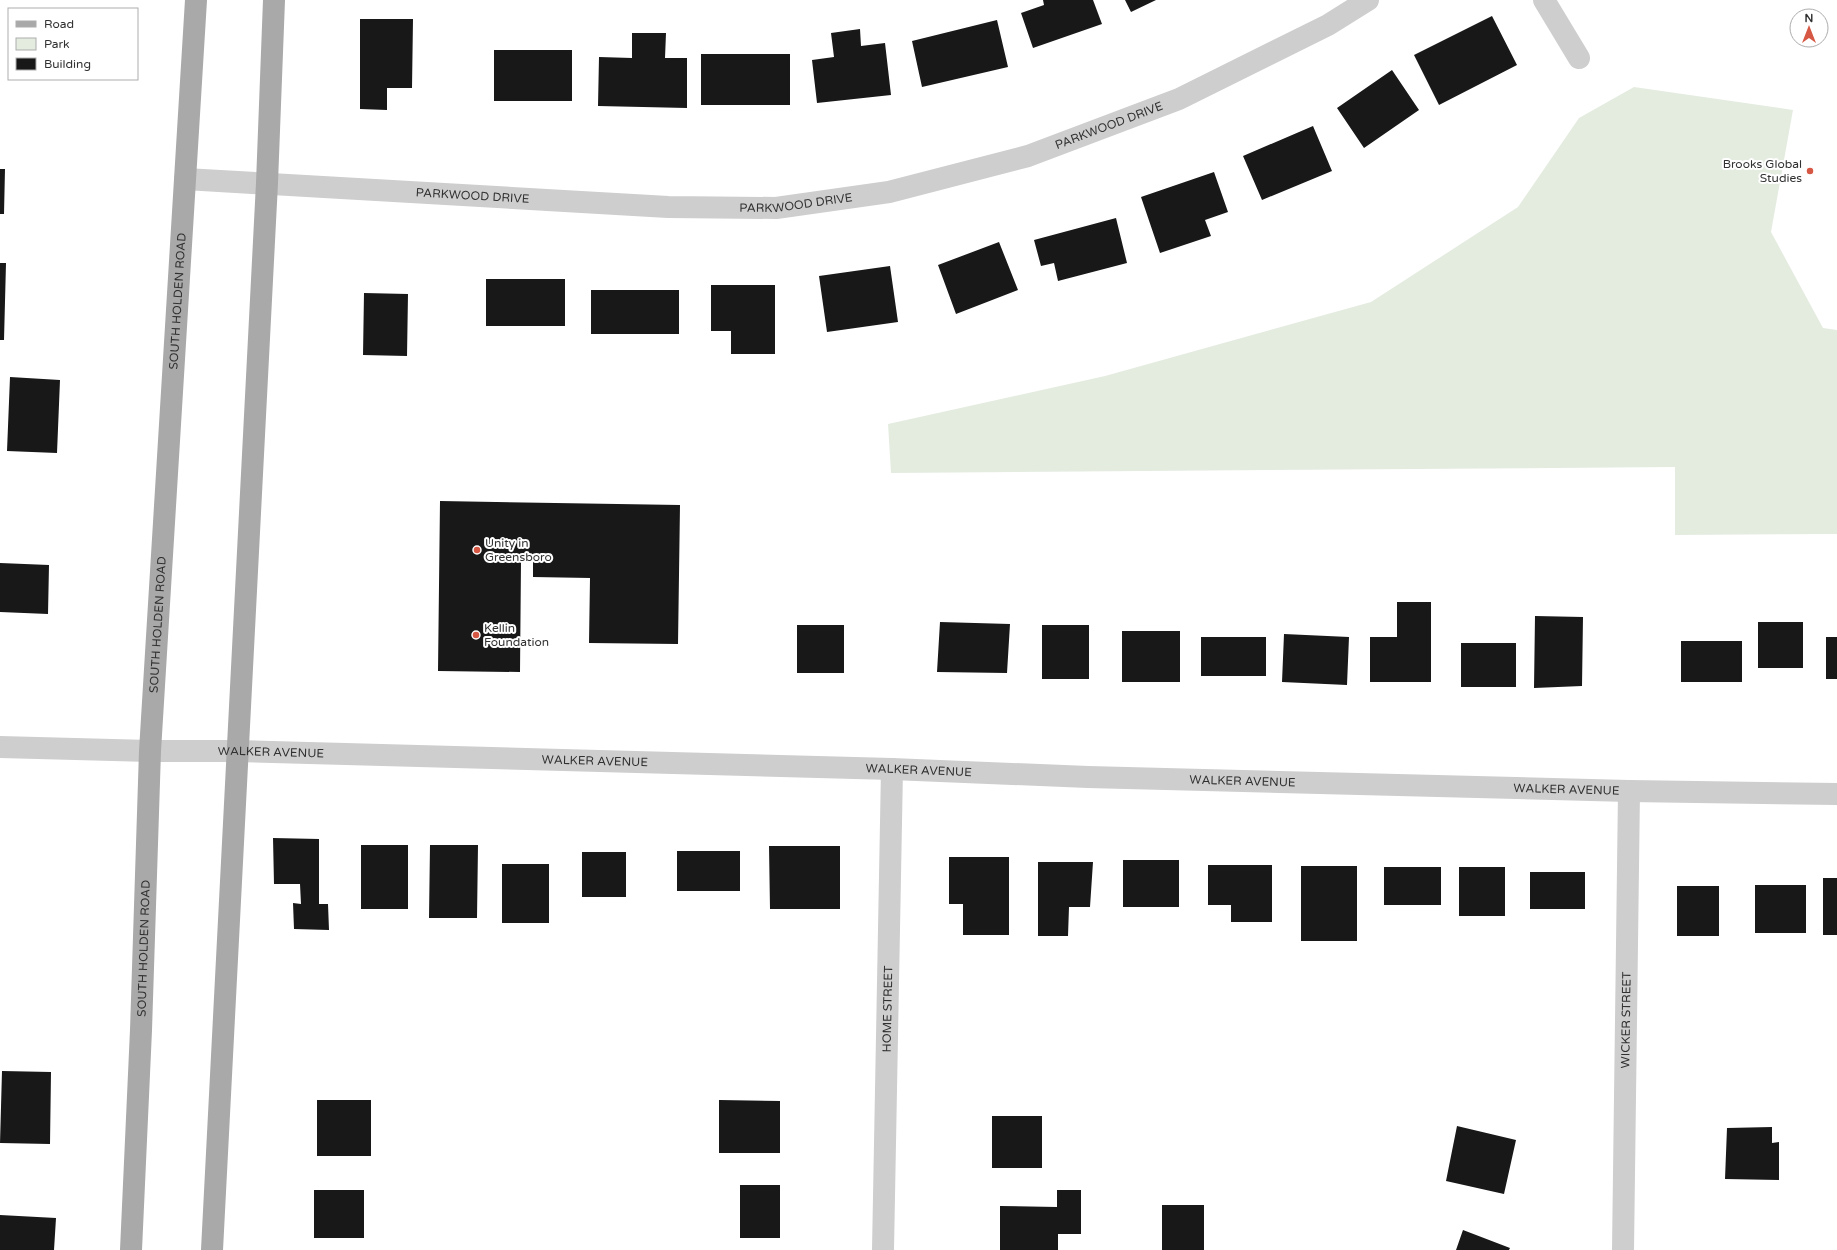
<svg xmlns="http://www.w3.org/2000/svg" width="1837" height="1250" viewBox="0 0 1837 1250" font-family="'Varela Round',sans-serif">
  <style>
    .green { fill: #e4ece0 }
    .building { fill: #181818 }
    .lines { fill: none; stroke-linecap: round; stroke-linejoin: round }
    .minor { stroke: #cecece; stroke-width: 22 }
    .major { stroke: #a9a9a9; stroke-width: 22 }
    .poi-dot { fill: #d65844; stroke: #fff; stroke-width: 1.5 }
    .labels { text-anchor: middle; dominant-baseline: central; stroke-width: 4; stroke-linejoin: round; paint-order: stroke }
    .street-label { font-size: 12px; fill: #313131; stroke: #fff }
    .poi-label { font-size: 12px; fill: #313131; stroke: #fff; text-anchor: start }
  </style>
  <rect width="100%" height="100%" fill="#fff"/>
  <path class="green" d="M1634,87l159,23 -22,122 52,96 14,2v204l-162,1v-68l-784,6 -3,-49 217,-48 266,-74 147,-95 61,-89z"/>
  <path class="building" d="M1043,0h50l9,24 -69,24 -12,-35 23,-8z
    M1125,0h31l-25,12z
    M1492,16l25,49 -78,40 -25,-50z
    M360,19h53l-1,69h-25v22l-27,-1z
    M997,20l11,47 -86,20 -10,-46z
    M860,29l1,17 24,-3 6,52 -74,8 -5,-43 22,-3 -3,-24z
    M632,33h34l-1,25h22v50l-89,-2 1,-49 33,1z
    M494,50h78v51h-78z
    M701,54h89v51h-89z
    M1392,70l27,40 -55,38 -27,-40z
    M1313,126l19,45 -70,29 -19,-44z
    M0,169h5l-1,45h-4z
    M1214,172l14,40 -23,8 6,16 -51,17 -19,-56z
    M1116,218l11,45 -69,18 -4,-18 -13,3 -7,-26z
    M999,242l19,48 -62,24 -18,-49z
    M0,263h6l-2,77h-4z
    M890,266l8,56 -71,10 -8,-56z
    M486,279h79v47h-79z
    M711,285h64v69h-44v-23h-20z
    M591,290h88v44h-88z
    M364,293l44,1 -1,62 -44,-1z
    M10,377l50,3 -3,73 -50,-2z
    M440,501l240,4 -2,139 -89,-1 1,-65 -57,-1v-16h-12l-1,111 -82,-1z
    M0,563l49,2 -1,49 -48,-2z
    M1397,602h34v80h-61v-45h27z
    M1535,616l48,1 -1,69 -48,2z
    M940,622l70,2 -3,49 -70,-1z
    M1758,622h45v46h-45z
    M797,625h47v48h-47z
    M1042,625h47v54h-47z
    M1122,631h58v51h-58z
    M1284,634l65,3 -2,48 -65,-3z
    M1201,637h65v39h-65z
    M1826,637h11v42h-11z
    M1681,641h61v41h-61z
    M1461,643h55v44h-55z
    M273,838l46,1v65h9l1,26 -35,-1 -1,-26 8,1 -1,-20h-26z
    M361,845h47v64h-47z
    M430,845h48l-1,73h-48z
    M769,846h71v63h-70z
    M677,851h63v40h-63z
    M582,852h44v45h-44z
    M949,857h60v78h-46v-31h-14z
    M1123,860h56v47h-56z
    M1038,862h55l-3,45h-21l-1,29h-30z
    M502,864h47v59h-47z
    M1208,865h64v57h-41v-17h-23z
    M1301,866h56v75h-56z
    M1384,867h57v38h-57z
    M1459,867h46v49h-46z
    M1530,872h55v37h-55z
    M1823,878h14v57h-14z
    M1755,885h51v48h-51z
    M1677,886h42v50h-42z
    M2,1071l49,1 -1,72 -50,-1z
    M317,1100h54v56h-54z
    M719,1100l61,1v52h-61z
    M992,1116h50v52h-50z
    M1457,1126l59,14 -12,54 -58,-13z
    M1772,1127v16l7,-1v38l-54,-1 2,-51z
    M740,1185h40v53h-40z
    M314,1190h50v48h-50z
    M1057,1190h24v44h-23v16h-58v-44l57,1z
    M1162,1205h42v45h-42z
    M0,1215l56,3 -2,32h-54z
    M1463,1230l47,18 -1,2h-53z"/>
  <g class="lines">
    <g class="minor">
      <path d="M1544,0l35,58"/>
      <path id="s1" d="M185,179l483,28 108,1 113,-16 139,-36 151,-57 149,-74 40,-25"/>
      <path id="s2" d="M0,747l150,4h86l656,18 196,8 541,14 208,3"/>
      <path id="s3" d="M883,1250l9,-481"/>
      <path id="s4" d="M1623,1250l6,-459"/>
    </g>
    <g class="major">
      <path id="s5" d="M131,1250l10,-220 9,-279 46,-751"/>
      <path d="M212,1250l55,-1067 7,-183"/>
    </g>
  </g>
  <g class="poi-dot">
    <circle cx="1810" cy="171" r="4"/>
    <circle cx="477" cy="550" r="4"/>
    <circle cx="476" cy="635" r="4"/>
  </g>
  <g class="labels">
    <g class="street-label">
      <text stroke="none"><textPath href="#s1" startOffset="936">PARKWOOD DRIVE</textPath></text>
      <text stroke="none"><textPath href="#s1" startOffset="288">PARKWOOD DRIVE</textPath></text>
      <text stroke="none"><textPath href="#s1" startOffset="612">PARKWOOD DRIVE</textPath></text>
      <text stroke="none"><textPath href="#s5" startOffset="950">SOUTH HOLDEN ROAD</textPath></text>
      <text stroke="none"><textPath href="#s5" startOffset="626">SOUTH HOLDEN ROAD</textPath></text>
      <text stroke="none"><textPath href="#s2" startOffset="271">WALKER AVENUE</textPath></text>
      <text stroke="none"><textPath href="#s2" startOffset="595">WALKER AVENUE</textPath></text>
      <text stroke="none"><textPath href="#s2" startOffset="919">WALKER AVENUE</textPath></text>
      <text stroke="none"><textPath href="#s2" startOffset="1243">WALKER AVENUE</textPath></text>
      <text stroke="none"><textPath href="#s2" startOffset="1567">WALKER AVENUE</textPath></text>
      <text stroke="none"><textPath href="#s5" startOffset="302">SOUTH HOLDEN ROAD</textPath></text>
      <text stroke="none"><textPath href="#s3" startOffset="241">HOME STREET</textPath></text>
      <text stroke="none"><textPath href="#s4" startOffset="230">WICKER STREET</textPath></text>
    </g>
    <g class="poi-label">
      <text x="1802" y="164" text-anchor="end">Brooks Global<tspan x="1802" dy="14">Studies</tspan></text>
      <text x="485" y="543">Unity in<tspan x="485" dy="14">Greensboro</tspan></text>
      <text x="484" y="628">Kellin<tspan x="484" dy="14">Foundation</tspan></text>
    </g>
  </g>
  <rect x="8" y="8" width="130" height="72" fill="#ffffff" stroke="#adadad"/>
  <rect x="16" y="21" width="20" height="6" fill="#a9a9a9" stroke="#adadad"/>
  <text x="44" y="28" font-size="12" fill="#313131">Road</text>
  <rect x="16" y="38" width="20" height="12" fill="#e4ece0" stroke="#adadad"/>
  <text x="44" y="48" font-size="12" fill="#313131">Park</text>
  <rect x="16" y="58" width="20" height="12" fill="#181818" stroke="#adadad"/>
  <text x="44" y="68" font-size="12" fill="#313131">Building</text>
  <g transform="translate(1809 28)"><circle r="19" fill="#ffffff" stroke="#adadad"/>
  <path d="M0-3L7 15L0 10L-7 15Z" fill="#d65844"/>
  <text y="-6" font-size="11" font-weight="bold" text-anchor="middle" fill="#313131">N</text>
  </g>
</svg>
